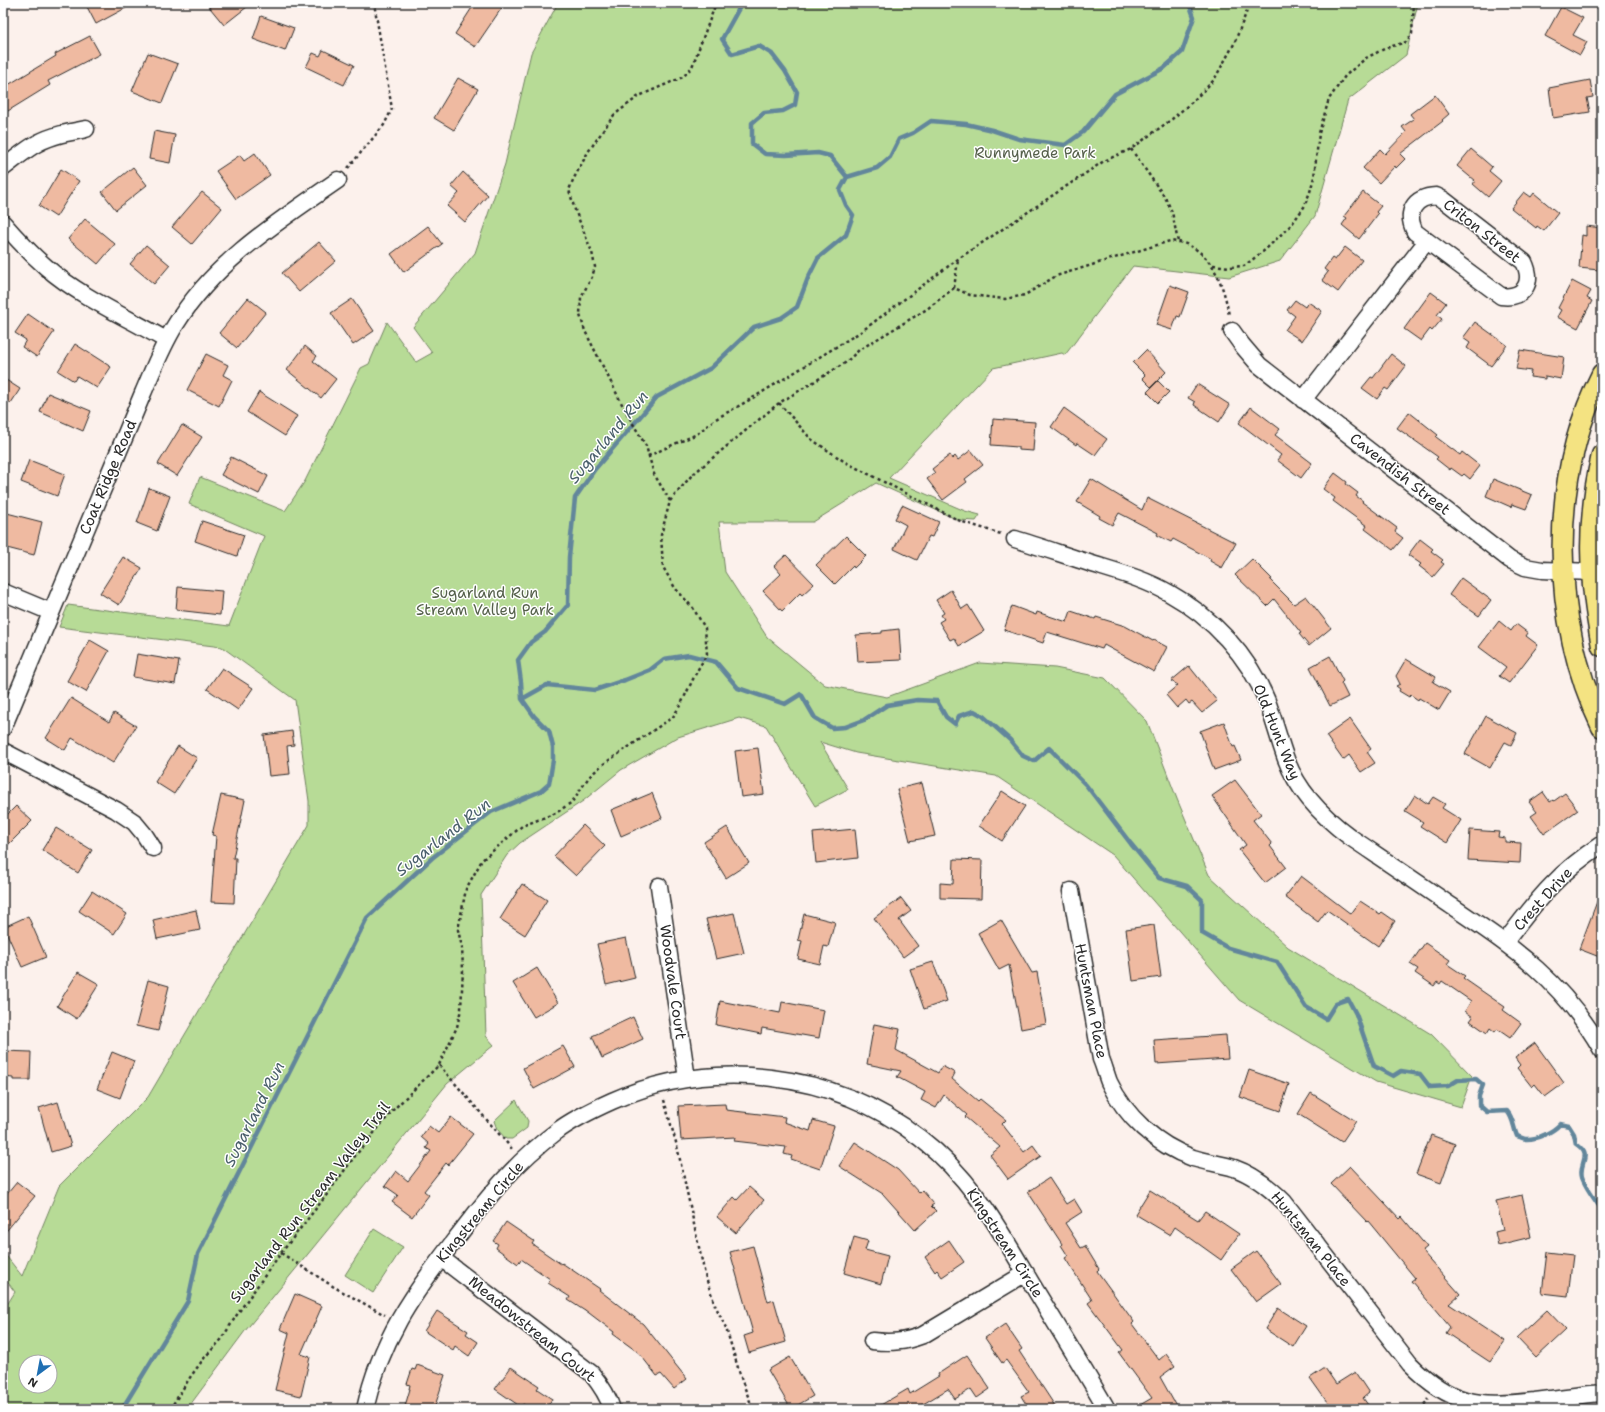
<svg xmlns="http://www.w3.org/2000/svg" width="1605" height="1412" viewBox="0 0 1605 1412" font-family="'Shantell Sans',sans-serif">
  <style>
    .green { fill: #b7db96; stroke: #718360; fill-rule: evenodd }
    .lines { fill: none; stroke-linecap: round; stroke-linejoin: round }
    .stream { stroke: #62869b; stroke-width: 4.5 }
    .building { fill: #efbaa1; stroke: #2b2b2b }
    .minor-casing { stroke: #2b2b2b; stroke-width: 19 }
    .major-casing { stroke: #2b2b2b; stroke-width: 23 }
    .path { stroke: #2b2b2b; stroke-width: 2.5; stroke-dasharray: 3 3; stroke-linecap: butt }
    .minor { stroke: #fff; stroke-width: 16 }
    .major { stroke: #f4e382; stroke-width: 20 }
    .labels { text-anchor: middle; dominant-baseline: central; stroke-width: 3; stroke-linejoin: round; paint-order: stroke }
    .park-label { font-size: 15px; fill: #55604b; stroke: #fff }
    .street-label { font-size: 15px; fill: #2b2b2b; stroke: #fff }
    .water-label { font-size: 16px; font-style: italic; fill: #4b606c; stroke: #fff }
  </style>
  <rect width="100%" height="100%" fill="#fcf1ec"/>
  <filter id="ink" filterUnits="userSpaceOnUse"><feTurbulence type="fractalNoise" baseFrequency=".025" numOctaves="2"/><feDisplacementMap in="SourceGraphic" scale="8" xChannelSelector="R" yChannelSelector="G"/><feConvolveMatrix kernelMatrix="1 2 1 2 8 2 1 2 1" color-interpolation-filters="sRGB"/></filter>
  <g filter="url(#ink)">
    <path class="green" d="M558,3h860l-12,52 -58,45 -33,116 -35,45 -51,16 -96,-11 -68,89 -3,-2 -69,15 -104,110 76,33 15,4 -4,6 -18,-1 -82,-37 -63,39h-94l6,50 42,65 58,48 62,12 93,-34 75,5 50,10 42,43 30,78 32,76 79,72 143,87 41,42 -11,31 -85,-25 -137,-82 -126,-145 -117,-79 -140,-23 -36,-11 28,47 -33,17 -49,-80 -27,-8 -61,19 -57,33 -38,31 -63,42 -13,12 -26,40 5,141 8,9 -47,39 -202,247 -58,78h-184v-98l12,-19 -12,-16v-24l19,24 37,-90 89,-89 161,-272v-24l-14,-101 -73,-53 -163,-20 9,-22 161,21 35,-90 -75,-32 11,-27 85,34 20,-30 56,-113 8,-4 18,-42 29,40 16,-9 -19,-26 62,-74 30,-89 26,-111zM26,1362h24v24h-24z
      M516,1100l12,21 -1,7 -15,11h-6l-9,-10 -3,-8z
      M374,1229l29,18 -30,46 -28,-18z"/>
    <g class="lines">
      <path class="stream" d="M742,3l-20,36 10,15 27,-8 13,8 13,17 12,21 -2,13 -12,6 -19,2 -12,10v21l13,10 21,1 32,-2 12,3 17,21
        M522,699l25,-14 48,5 30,-10 25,-10 14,-11 25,-4 27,7 22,26 47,16 16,-10 14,24 17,10 13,-1 19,-7 23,-15 30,-5 20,1 9,16 9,7 4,-8 15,-5 9,5 27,24 13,16 11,5 15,-13 37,37 45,59 28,34 28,8 15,14v33l26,15 49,14 29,45 20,12 10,-16 12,-4 8,15 18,52 19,10 8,-5 19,3 10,13 18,-1 10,-6 18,-1 7,6 -4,11v9l8,7 20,-1c7,8 6,16 10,25 3,1 7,3 10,3 11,0 26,-7 33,-15l9,2 5,8 2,10c18,12 2,18 6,33 3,10 14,24 20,33
        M122,1409l66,-108 10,-47 169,-336 65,-60 59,-46 50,-21 8,-7 4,-24v-13l-4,-16 -15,-15 -12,-17 -1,-17 -3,-22 13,-18 14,-10 23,-27 1,-48 6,-59 20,-29 62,-72 54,-29 43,-41 27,-9 16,-11 11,-29 10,-20 28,-23 7,-20 -7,-10 -6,-15 7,-13 30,-9 13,-11 9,-18 14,-6 18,-12 35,3 26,6 27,9 46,6 18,-13 32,-38 49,-26 18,-16 12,-35 -5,-14"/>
    </g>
    <path class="building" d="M85,3h50l-39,21z
      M206,3h46l-28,22z
      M475,3h30l-30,44 -20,-13z
      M1561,7l22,11 -10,17 14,7 -7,13 -35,-19z
      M261,16l33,12 -9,23 -32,-12z
      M90,36l10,18 -52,27 2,4 -47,29v-26l53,-32 -1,-2z
      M323,50l31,15 -10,20 -38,-18 7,-14 7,3z
      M148,53l30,11 -16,39 -30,-12z
      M458,78l20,11 -24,41 -20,-12z
      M1590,80l3,17 -6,1 3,14 -37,6 -4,-30z
      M1435,95l14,19 -7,6 1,1 -43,33 5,5 -9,9 -1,-2 -16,17 -16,-15 17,-19 5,5 21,-22 -4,-5 12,-8 -4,-5z
      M154,131l21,4 -5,28 -21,-4z
      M1471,149l21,18 -3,4 12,10 -13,16 -15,-13 2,-3 -18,-15z
      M255,153l15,22 -34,24 -20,-28 24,-16 4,6z
      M133,167l14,18 -31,25 -14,-18z
      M61,169l18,12 -23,36 -17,-11z
      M463,172l25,23 -23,27 -18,-16 12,-13 -8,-7z
      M202,192l20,16 -30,36 -20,-17z
      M1363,192l18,14 -5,6 2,2 -19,25 -17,-14 5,-7 -3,-2z
      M1524,192l7,5 3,-4 24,20 -14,18 -7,-5 -1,2 -25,-20z
      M85,219l30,25 -17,20 -30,-25z
      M428,226l14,18 -38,28 -13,-18z
      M1586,226l16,2v27h-1l-2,15 -20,-2 3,-33 4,1z
      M319,242l17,19 -37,31 -17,-19z
      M146,245l24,20 -16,19 -24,-20z
      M1345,247l17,13 -24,32 -16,-12 6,-8 -4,-3 8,-11 3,2z
      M1572,281l19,10 -4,7 5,3 -14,27 -21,-11 4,-7 -3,-2z
      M1170,285l19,7 -9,25 -3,-1 -5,14 -16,-5z
      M1431,292l15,11 -9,12 5,4 -10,12 -2,-2 -9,12 -17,-12z
      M248,298l18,14 -29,36 -18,-15z
      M352,299l22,32 -21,14 -22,-32z
      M1295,300l10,7 3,-5 14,9 -20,30 -17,-11 10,-14 -8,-6z
      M28,314l26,18 -17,25 -15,-10 4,-7 -11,-7z
      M1475,322l32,23 -16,21 -24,-18 3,-5 -7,-5z
      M75,344l36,23 -14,21 -20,-12 -3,5 -16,-10z
      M305,346l12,10 -4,5 23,18 -15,19 -34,-28z
      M1146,350l20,22 -15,15 -9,-9 3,-3 -12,-12z
      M1520,350l44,7 -3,22 -16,-3v3l-15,-2 1,-6 -15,-2z
      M206,354l22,11 -5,10 9,5 -13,26 -32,-16z
      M1391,354l15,12 -18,24 -3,-2 -8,11 -15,-11 9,-11 2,1z
      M3,378l17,11 -9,14 -8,-5z
      M1158,381l11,11 -11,11 -11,-11z
      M1197,384l33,21 -11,17 -25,-17 1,-3 -7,-4z
      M259,392l38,24 -12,20 -38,-24z
      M48,393l43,18 -8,20 -43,-19z
      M1251,407l29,22 -5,6 37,28 -11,15 -24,-18 4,-5 -42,-32z
      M1064,408l43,31 -12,16 -18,-12 -1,2 -25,-18z
      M1409,412l29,23 -2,2 24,18 2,-3 18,14 -10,13 -6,-5 -2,2 -11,-8 -1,2 -14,-11 2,-2 -41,-29z
      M993,419l42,3 -2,29 -15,-1v-3l-27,-2z
      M182,425l20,12 -25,39 -19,-12z
      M971,450l12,15 -18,14 2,3 -24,18 -16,-21 8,-6 -3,-4 18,-14 2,4 3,-3 3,4z
      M231,457l37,19 -9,18 -38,-19z
      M29,460l36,14 -8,22 -36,-14z
      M1335,473l12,9 -1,2 12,9 -2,3 7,5 -1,1 35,26 -2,4 8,6 -10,12 -28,-21 2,-3 -34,-25 2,-3 -12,-9z
      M1091,479l51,31 5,-12 89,45 -14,25 -12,-7 1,-2 -38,-20 -2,3 -14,-7 1,-2 -39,-20 -7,12 -13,-7 1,-2 -23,-14z
      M1493,479l39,16 -6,14 -14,-5 -1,3 -25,-11z
      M149,488l21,8 -13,35 -20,-8z
      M902,505l37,17 -7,15 -3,-1 -12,24 -23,-11 12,-24 -11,-6z
      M3,512l39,10 -8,33 -31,-8z
      M202,521l42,14 -7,21 -42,-15z
      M846,536l20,20 -12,12 -1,-2 -18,18 -19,-19z
      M1420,539l13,10 -2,2 12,9 -2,2 3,2 -11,13 -14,-11 2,-2 -13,-9z
      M786,555l28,29 -12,11 -2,-2 -18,18 -19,-20 18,-17 -7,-8z
      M123,557l19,11 -23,37 -19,-12z
      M1252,559l20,20 -2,1 24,24 12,-8 25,32 -22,18 -10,-12 2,-1 -27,-34 -7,7 -32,-31z
      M1461,578l30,22 -12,16 -30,-21z
      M178,587l44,4 -2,24 -44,-5z
      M951,590l11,19 6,-4 16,26 -25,15 -5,-8 -4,2 -11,-18 5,-3 -3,-4 3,-2 -8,-13z
      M1012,606l24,9 1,-3 30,10 4,-11 24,8 1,-2 29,9 28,15 1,-1 13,7 -13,25 -50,-27 -2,4 -55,-17 -4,11 -39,-13z
      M1499,621l12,10 5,-7 12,9 -2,3 12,9 -29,38 -10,-7 7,-9 -27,-20z
      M899,629l2,31 -43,2 -2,-27 26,-2v-2z
      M90,640l19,11 -23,41 -19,-11z
      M137,654l42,7 -4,23 -42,-7z
      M1330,656l13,25 -2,2 7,14 -18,9 -20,-39z
      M1406,659l30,18 -3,5 17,10 -11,18 -20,-12 -1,2 -7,-5 -2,2 -10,-6 1,-2 -4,-3 4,-2 -4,-8z
      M1189,666l28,35 -15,12 -10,-11 -3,2 -3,-4 -9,8 -11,-13 12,-10 -7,-4z
      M222,668l31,20 -15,22 -31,-21z
      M71,698l38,24 5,-9 22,13 -23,37 -41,-25 -7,12 -19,-12z
      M1486,716l31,17 -6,12 -6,-3 -15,26 -25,-14z
      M1350,719l21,30 -4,3 8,11 -14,9 -12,-17 -6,5 -17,-24z
      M1224,722l9,25 2,-1 6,14 -27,10 -14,-39z
      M292,731l2,14 -7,1 3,28 -21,2 -5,-41z
      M178,746l19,12 -23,36 -19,-12z
      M758,748l6,46 -23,3 -6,-46z
      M1235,780l26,34 -8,6 19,24 -2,2 16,21 -21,16 -26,-33 7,-5 -34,-49z
      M922,783l13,53 -25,5 -13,-52z
      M1002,791l23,15 -23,35 -23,-15z
      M1543,792l7,10 3,-2 1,1 11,-8 13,17 -34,24 -13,-18 6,-4 -8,-10z
      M652,793l10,25 -41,18 -10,-26z
      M221,795l24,5 -12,58h3l-2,45 -23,-1 5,-66 -4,-1z
      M1415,795l13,9 5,-7 12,7 -3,4 19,12 -14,23 -27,-17 3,-4 -18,-11z
      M16,806l16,15 -29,29v-31z
      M583,825l22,21 -29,30 -22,-20z
      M727,827l22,36 -23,15 -22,-36z
      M56,828l36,22 -14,23 -36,-23z
      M855,829l3,29 -42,5 -3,-30z
      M1470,830l29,2 -1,5 7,1v4l16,1 -1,20 -52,-3z
      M954,859l28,1 -1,39 -41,-1v-15l13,1z
      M1301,876l50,38 9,-13 20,13 2,-2 13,9 -17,25 -51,-36 -9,12 -33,-25z
      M522,884l25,16 -22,35 -25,-16z
      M92,891l35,23 -13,20 -35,-23z
      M1601,891h1v67l-23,-9z
      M901,898l10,13 -12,9 19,26 -15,11 -29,-39z
      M196,910l4,20 -43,9 -4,-19z
      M734,913l10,40 -28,6 -10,-40z
      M804,914l31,8 -7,25 -4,-1 -4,18 -22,-5 4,-18 -4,-1z
      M28,916l18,41 -24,10 -18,-40z
      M1001,920l31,53 5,-1 9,52 -25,5 -12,-64 -10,5 -21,-37z
      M1154,925l7,52 -28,4 -7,-52z
      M626,938l9,40 -29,7 -9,-41z
      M1425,943l25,17 -3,4 18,12 -2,2 42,29 -2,3 18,13 -11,15 -13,-9 -2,3 -5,-4 -3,5 -17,-12 3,-4 -8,-6 6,-10 -29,-20 -2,3 -3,-2 -3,4 -19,-13 3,-4 -8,-5z
      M933,962l14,39 -23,8 -14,-40z
      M537,968l21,35 -24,14 -21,-34z
      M78,972l21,12 -22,35 -20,-13z
      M148,980l21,6 -11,45 -22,-5z
      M720,1001l60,12 2,-11 42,8 -5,28 -57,-10 -1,6 -45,-9z
      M633,1017l10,22 -41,19 -10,-22z
      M874,1024l26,5 -4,21 42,23 4,-7 13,7 -3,6 26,22 2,-2 26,21 -4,4 22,28 9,-7 8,11 -33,23 -18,-24 10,-8 -35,-30 2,-2 -23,-20 -8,13 -15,-8 4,-8 -28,-15 4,-6 -34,-7z
      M1226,1035l2,24 -72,5 -2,-24z
      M1535,1043l29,40 -19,14 -10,-13 -3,3 -15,-19 3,-3 -5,-7z
      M563,1046l12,21 -41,22 -11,-21z
      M3,1051l28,1 -1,28h-17v-2l-10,-1z
      M112,1052l22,9 -14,37 -23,-9z
      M1249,1070l40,14 -9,27 -40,-14z
      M1311,1093l45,28 -14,21 -44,-28z
      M58,1102l13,44 -20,6 -12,-44z
      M725,1104l1,6 59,7 -1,5 26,9 3,-11 21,6 -14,43 -29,-10 1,-3 -8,-2 2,-7 -52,-6 1,-4 -54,3 -3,-34z
      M451,1117l22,17 -25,31 -2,-2 -22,28 5,4 -17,22 -20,-15 6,-7 -13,-9 11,-15 12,10 23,-30 -5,-3 3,-4 -8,-7 8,-11 9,7z
      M1431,1135l24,9 -14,39 -25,-9z
      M855,1142l43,28 21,23 3,-3 12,14 -3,2 5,5 -21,19 -32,-36 -44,-28z
      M1350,1166l50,53 2,-2 25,30 -5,4 38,43 -11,10 56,37 -15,21 -44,-29 4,-6 -39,-46 4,-3 -47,-57 -1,1 -36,-38z
      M1049,1178l17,26 8,-5 8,13 -17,11 16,25 4,-2 14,23 -2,2 37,51 -2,2 27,36 7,-6 9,12 -15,11 18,32h-45l19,-11 -33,-45 4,-3 -35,-47 4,-3 -27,-42 3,-2 -7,-11 1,-1 -34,-52z
      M17,1182l18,14 -32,39v-36z
      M749,1187l15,13 -28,33 -19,-16 17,-20 3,3z
      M1150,1190l48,30 7,-9 34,23 -18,26 -46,-33 -5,8 -35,-21z
      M1522,1195l9,42 -33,8 -3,-13 8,-2 -7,-29z
      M506,1222l28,19 -2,3 29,20 1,-1 38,26 -1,1 44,34 44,55 -13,10 -13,-15 -4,2 -18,-23 -26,-19 1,-2 -29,-22v1l-17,-11 2,-3 -22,-14 2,-4 -29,-20 -3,5 -22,-16 2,-4 -5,-3z
      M854,1237l14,4 -3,9 23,6 -7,28 -37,-11z
      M949,1240l15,22 -22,15 -5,-7 -2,2 -10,-15z
      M753,1246l15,56 6,-2 12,42 -37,11 -5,-17 9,-3 -23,-81z
      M1256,1251l25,33 -25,18 -25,-33z
      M1547,1252l26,3 -5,41 -26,-3z
      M295,1294l27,12 -21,48 9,3 -9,39 -26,-6 14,-57 -9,-4z
      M1278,1308l28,18 -13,21 -28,-18z
      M1547,1310l19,20 -30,28 -19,-20z
      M437,1311l31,20 -2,3 12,8 -9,14 -14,-10 -2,4 -29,-19z
      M1005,1324l17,25 -3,2 38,58h-28l-8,-13 8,-4 -23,-32 -4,3 -17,-25z
      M967,1355l23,34 -13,9 -6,-9 -16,10 -7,-10 -33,20h-41l34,-20 2,5 29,-18 -1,-2z
      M790,1357l23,39 -22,13 -23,-39z
      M417,1365l28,10 -11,34h-20l-9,-3 5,-17h-1l1,-4 -3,-1 5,-15 3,1z
      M511,1367l28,19 -2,3 15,10 -6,10h-15l-8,-5 -2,3 -26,-18z
      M1325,1368l11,16 19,-12 14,21 -6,5 8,11h-39l-22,-31z"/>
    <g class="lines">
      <defs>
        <path id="minor" d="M3,168c11,-8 23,-19 35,-25 15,-8 32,-11 48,-14
          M1436,196l8,4 80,62c10,21 0,37 -23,34l-86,-64c-10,-20 -1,-35 21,-36z
          M3,223c13,15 27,30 43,44 33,29 82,51 120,73
          M1232,331l10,14 17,20 251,195 15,7 17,3 49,2
          M1303,400l123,-158
          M1015,539c29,9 58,19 87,28 23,7 46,14 67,26 43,24 79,62 98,108 7,19 12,39 19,58 12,33 37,58 64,78 34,23 67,45 100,68 65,44 112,75 152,145
          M3,592l48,20
          M3,728l140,-335c10,-23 19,-47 33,-69 39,-63 103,-103 162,-144
          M3,751l113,59 18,12 10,12 9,14
          M659,886l28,193
          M1071,891l30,168c3,7 5,15 8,23 16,34 47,63 84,76 13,4 28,6 41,10 20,7 35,19 50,34l126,162c41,42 69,43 125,37 22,-3 45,-6 67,-8
          M1505,942c15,-19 30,-40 47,-57 15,-16 32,-29 50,-41
          M441,1258l150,115c9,11 17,22 21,36
          M872,1341c20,2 32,1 51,-6l103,-62
          M365,1409c15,-68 47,-114 89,-168 32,-41 59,-77 102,-109 17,-13 36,-22 56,-31 100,-44 221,-30 308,37 51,39 78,89 110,143 26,43 52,85 77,128"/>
        <path id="major" d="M1602,374c-54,106 -51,247 0,353
          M1602,455c-16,68 -13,124 0,191"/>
      </defs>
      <use href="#minor" class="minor-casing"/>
      <use href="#major" class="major-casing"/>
      <path class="path" d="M1131,149l35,50 6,13 6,30
        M348,168l36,-43 8,-16 -18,-106
        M1213,265l17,2 14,-1 21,-16 27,-26 12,-17 6,-15 4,-15 5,-44 10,-34 16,-23 21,-18 20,-10 20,-6 6,-8 2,-31
        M954,288l4,-28
        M779,403l32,36 34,23 115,59 41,13
        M648,456l49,-22 17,-14 37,-21 111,-68 96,-72 146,-98 27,-12 41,-30 21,-18 21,-21 20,-36 16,-41
        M670,501l22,-26 87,-72 66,-40 14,-13 68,-41 27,-21 16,7 35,4 20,-4 31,-19 114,-35c6,1 13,1 18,4 27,12 37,45 41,71
        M439,1065l74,85
        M664,1100l13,46 28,129 10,30 11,23 16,53 11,28
        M281,1253l53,34 51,28
        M170,1409l21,-33 14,-19 16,-17 17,-27 43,-60 44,-56 30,-41 39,-47 45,-44 18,-38 4,-18 2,-39 -1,-23 -4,-17 8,-41 16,-29 40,-34 34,-13 16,-11 17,-25 13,-12 71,-48 8,-13 16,-33 10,-17 -2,-26 -12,-20 -18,-20 -12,-21 -2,-32 9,-34 -16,-27 -8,-28 -21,-36 -40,-79 -5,-16 1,-18 11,-20 3,-10 -3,-15 -17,-42 -6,-20 4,-10 15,-28 26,-37 25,-19 44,-19 9,-10 24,-64
        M1420,1409l9,-10"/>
      <use href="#minor" class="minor"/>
      <use href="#major" class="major"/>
    </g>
  </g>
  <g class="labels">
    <g class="park-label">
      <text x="1035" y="153">Runnymede Park</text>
      <text x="485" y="593">Sugarland Run<tspan x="485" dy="17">Stream Valley Park</tspan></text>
    </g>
    <g class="street-label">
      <text transform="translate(1482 231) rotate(38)">Criton Street</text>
      <text transform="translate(1400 474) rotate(38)">Cavendish Street</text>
      <text transform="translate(108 477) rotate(-67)">Coat Ridge Road</text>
      <text transform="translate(1277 732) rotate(68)">Old Hunt Way</text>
      <text transform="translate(1543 899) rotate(-48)">Crest Drive</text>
      <text transform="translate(673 982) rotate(82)">Woodvale Court</text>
      <text transform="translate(1091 1001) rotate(79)">Huntsman Place</text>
      <text transform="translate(310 1202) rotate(-52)">Sugarland Run Stream Valley Trail</text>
      <text transform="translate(480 1212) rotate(-50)">Kingstream Circle</text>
      <text transform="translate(1311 1239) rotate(51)">Huntsman Place</text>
      <text transform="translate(1005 1243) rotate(57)">Kingstream Circle</text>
      <text transform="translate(532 1329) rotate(39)">Meadowstream Court</text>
    </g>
    <g class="water-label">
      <text transform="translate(608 437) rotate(-50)">Sugarland Run</text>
      <text transform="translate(443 837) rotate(-38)">Sugarland Run</text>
      <text transform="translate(254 1114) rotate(-63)">Sugarland Run</text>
    </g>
  </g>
  <rect width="1605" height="1412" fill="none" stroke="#fff" stroke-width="16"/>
  <rect x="8" y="8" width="1589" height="1396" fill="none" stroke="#2b2b2b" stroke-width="1.5" filter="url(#ink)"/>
  <g transform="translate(38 1374) rotate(212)"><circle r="19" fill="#ffffff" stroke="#aaaaaa"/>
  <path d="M0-3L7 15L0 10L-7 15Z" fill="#1f6fb2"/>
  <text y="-6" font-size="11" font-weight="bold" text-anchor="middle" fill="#2b2b2b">N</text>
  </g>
</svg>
